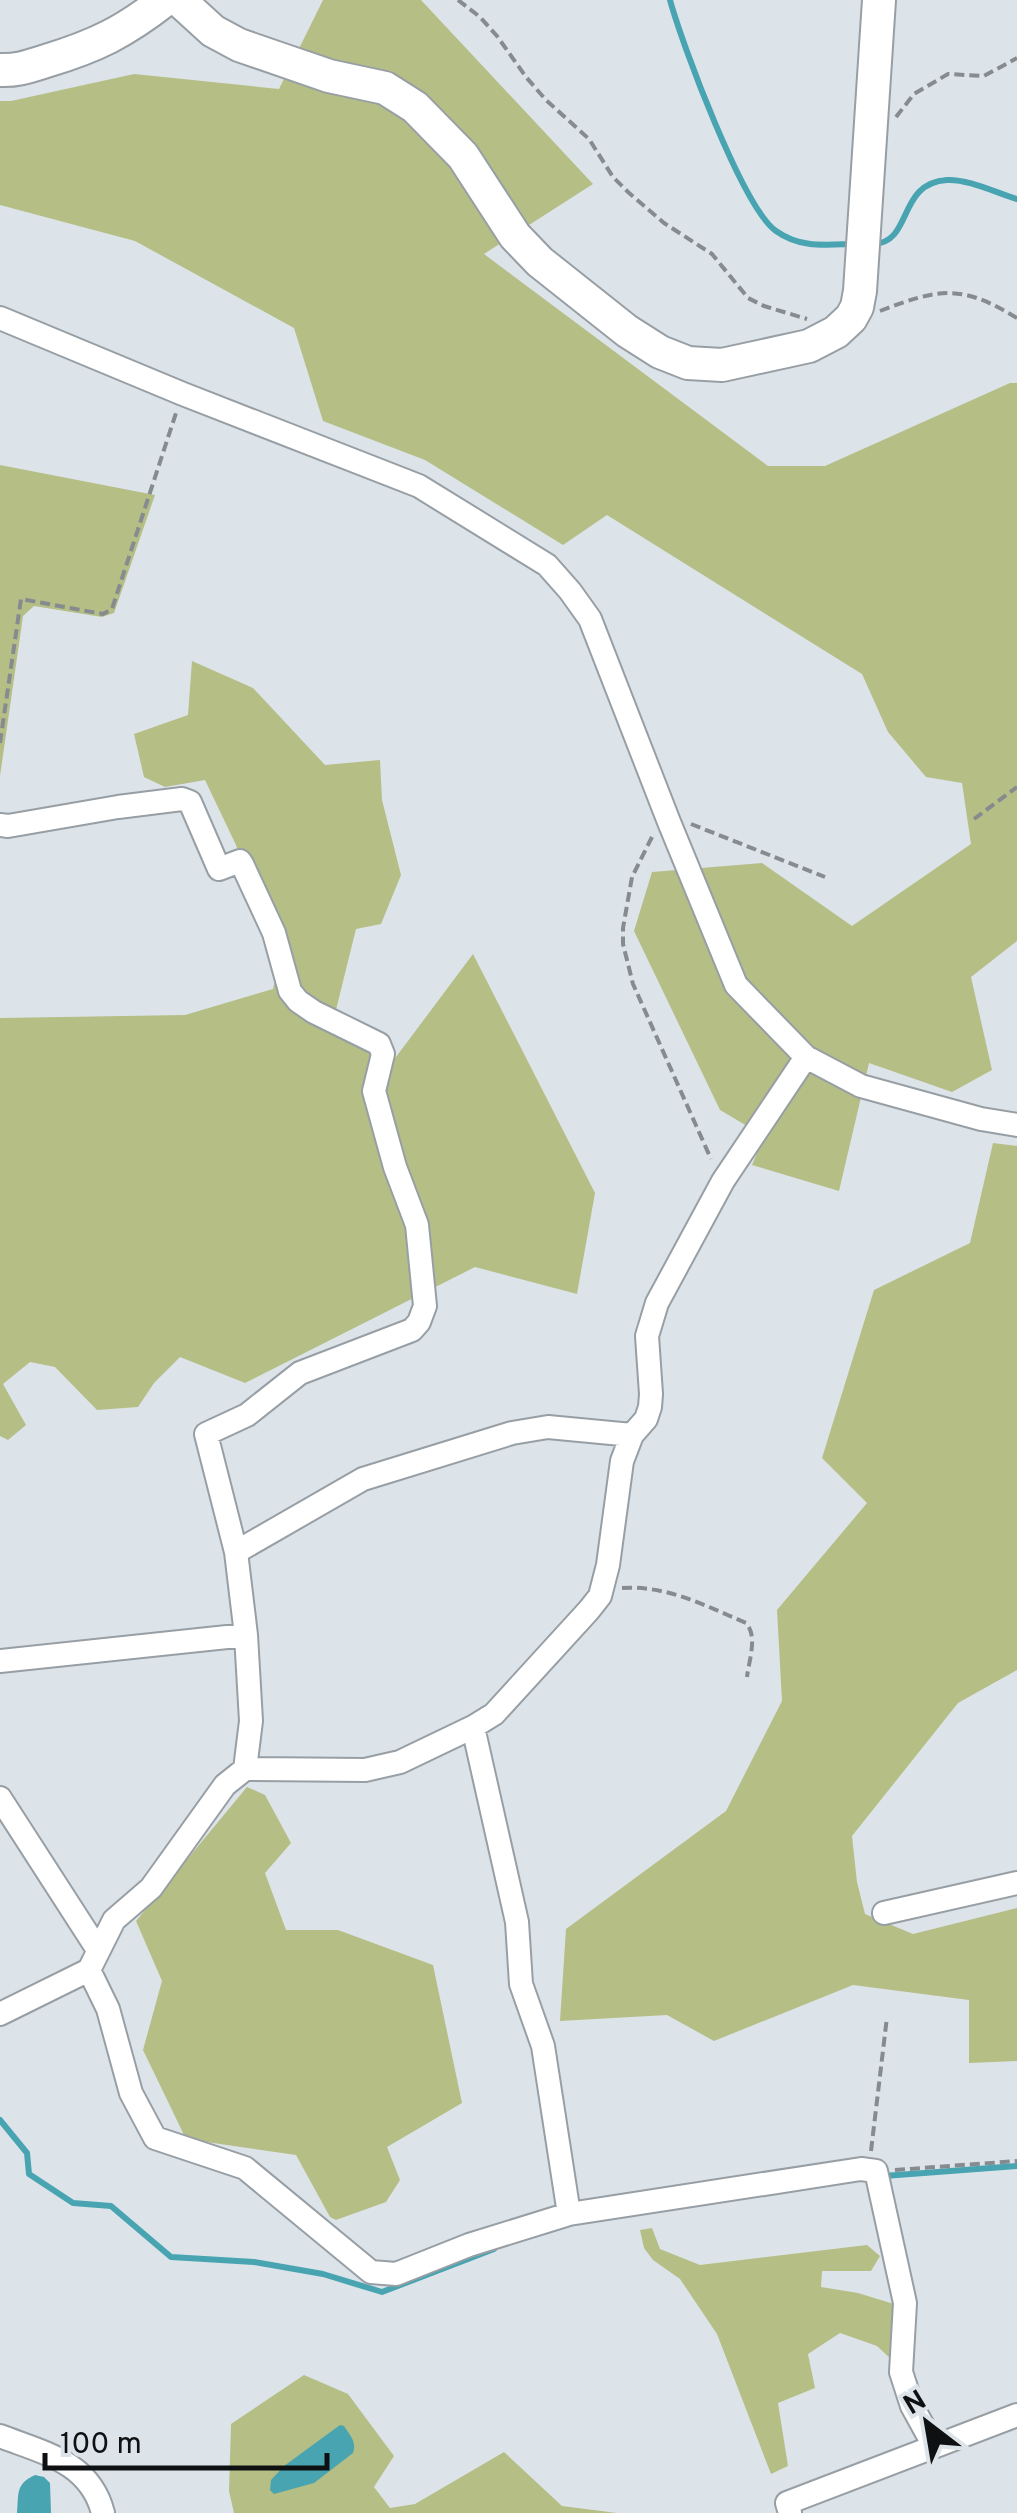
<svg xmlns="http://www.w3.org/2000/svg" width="1017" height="2513" viewBox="0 0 1017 2513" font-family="Overpass,sans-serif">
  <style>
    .green { fill: #b5be85 }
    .water { fill: #49a4b1 }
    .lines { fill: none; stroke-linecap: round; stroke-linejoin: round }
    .stream { stroke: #49a4b1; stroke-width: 6 }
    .street-casing { stroke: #979fa5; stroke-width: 26 }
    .secondary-casing { stroke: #979fa5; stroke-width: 36 }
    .path { stroke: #858b8f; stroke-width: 4; stroke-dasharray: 10 5; stroke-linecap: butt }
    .street { stroke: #fff; stroke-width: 22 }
    .secondary { stroke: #fff; stroke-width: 32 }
  </style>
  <rect width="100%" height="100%" fill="#dce4ea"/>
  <path class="green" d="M323,0h98l172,184 -109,70 284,212h57l185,-83h7v558l-46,36 21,93 -40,22 -83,-29 -30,128 -87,-26 12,-29 -44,-26 -86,-179 18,-59 110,-9 90,63 119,-82 -9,-61 -36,-6 -38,-45 -26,-58 -255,-159 -44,30 -138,-85 -102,-39 -29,-93 -159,-87 -135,-36v-104h11l123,-27 145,15z
    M0,465l155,30 -41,118 -12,4 -68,-11 -11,10 -23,160z
    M192,661l61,27 72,77 55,-5 2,40 19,75 -20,49 -25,5 -24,97 58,39 83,-111 122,239 -18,101 -102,-27 -230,116 -65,-26 -26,26 -16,24 -41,3 -42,-43 -25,-5 -27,22 23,41 -18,15 -8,-4v-418l185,-3 88,-26 4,-17 -41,-127 -31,-65 -40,7 -21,-10 -10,-43 54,-19z
    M993,1143l24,3v524l-59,33 -106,133 5,46 8,32 48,20 104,-26v153l-48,2v-63l-116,-15 -139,56 -47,-26 -107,6 6,-92 160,-118 56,-110 -5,-91 90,-107 -45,-45 52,-168 96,-47z
    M247,1787l18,8 26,48 -26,30 21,57h52l95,35 29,138 -75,44 13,33 -14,22 -50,18 -6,-3 -34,-62 -110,-16 -43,-89 19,-69 -26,-60z
    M652,2228l8,21 40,16 167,-20 13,11 -9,15h-49l-1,16 37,6 36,11 -2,56 -15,-14 -37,-13 -32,21 7,34 -37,15 10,63 -17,8 -54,-140 -37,-55 -27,-19 -9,-12 -4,-18z
    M304,2375l44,19 46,62 -20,31 16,21 25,-4 89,-52 58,54 55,7h-383l-5,-22 2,-67z"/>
  <path class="water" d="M340,2425l4,1c6,9 13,16 9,27l-39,30 -40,11 -4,-4 1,-10 13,-14z
    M35,2475l9,2 6,6 1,30h-34c2,-19 -2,-29 18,-38z"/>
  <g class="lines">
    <path class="stream" d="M670,0c12,44 73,208 106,231 24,17 48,14 75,13
      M874,244c39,-2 23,-61 73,-64 22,-1 49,13 70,19
      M0,2120l27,33 2,21 44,29 38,3 60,51 83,5 69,12 59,18 112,-43
      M884,2176l133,-10"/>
    <defs>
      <path id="street" d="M0,318l183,76 236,92 128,79 23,26 20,28 79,203 67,163 70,72 55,29 120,33 36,6
        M0,825l8,1 110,-19 64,-8 8,3 29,67 21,-8 2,3 32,69 16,58 8,10 16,11 65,32 4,10 -9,37 21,76 22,58 8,81 -6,16 -7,8 -112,43 -53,42 -41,19 30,118
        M0,1661l246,-26
        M473,1727l44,195 4,62 22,62 26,168
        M245,1769l6,-48 -5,-86 -10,-83 127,-73 149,-46 36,-6 84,8
        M0,1798l98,152
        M884,1913l133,-30
        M89,1970l19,39 23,84 24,45 90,30 126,104 25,2 73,-29 100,-31 292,-45 15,2 29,132 -4,69 11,34 22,40
        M0,2014l89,-44 25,-50 37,-32 74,-103 20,-16 120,1 35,-8 73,-35 21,-13 95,-104 11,-14 8,-31 14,-104 10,-26 14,-16 4,-12 1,-13 -4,-58 10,-33 66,-122 83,-124
        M0,2436c44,17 90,26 103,77
        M790,2513l-3,-10 230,-88"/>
      <path id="secondary" d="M179,0l34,31 26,14 90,31 56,12 30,19 48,49 52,80 25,26 87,69 33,21 28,11 34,2 87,-19 27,-14 15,-14 6,-11 3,-16 19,-291
        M0,70c17,1 30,-4 46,-9 50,-15 78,-29 119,-61"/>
    </defs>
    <use href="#street" class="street-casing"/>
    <use href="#secondary" class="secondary-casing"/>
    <path class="path" d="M458,0l22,17 17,19 29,41 20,23 43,39 24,38 15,15 36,31 48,31 36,44 16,8 43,13
      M896,117l18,-23 34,-20 36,2 33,-18
      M880,311c60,-23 81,-27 137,7
      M0,743l21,-144 82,15 9,-5 64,-196
      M974,819l43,-32
      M691,824l134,53
      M652,837l-20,40 -9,51v16l10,40 78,175
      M622,1588c45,-3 84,18 124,35 12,13 3,37 1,54
      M871,2151l16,-134
      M895,2170l122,-9"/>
    <use href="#street" class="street"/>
    <use href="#secondary" class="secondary"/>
  </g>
  <g transform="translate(927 2423) rotate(329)" stroke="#dce4ea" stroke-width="8" paint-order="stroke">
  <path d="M0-8L18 38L0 25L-18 38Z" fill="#0e1012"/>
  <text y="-15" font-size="28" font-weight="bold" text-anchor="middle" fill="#0e1012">N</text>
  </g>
  <path d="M45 2453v15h282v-15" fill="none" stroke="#0e1012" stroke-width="5"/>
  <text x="60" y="2453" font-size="30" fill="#0e1012" stroke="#dce4ea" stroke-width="8" paint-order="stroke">100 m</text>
</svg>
